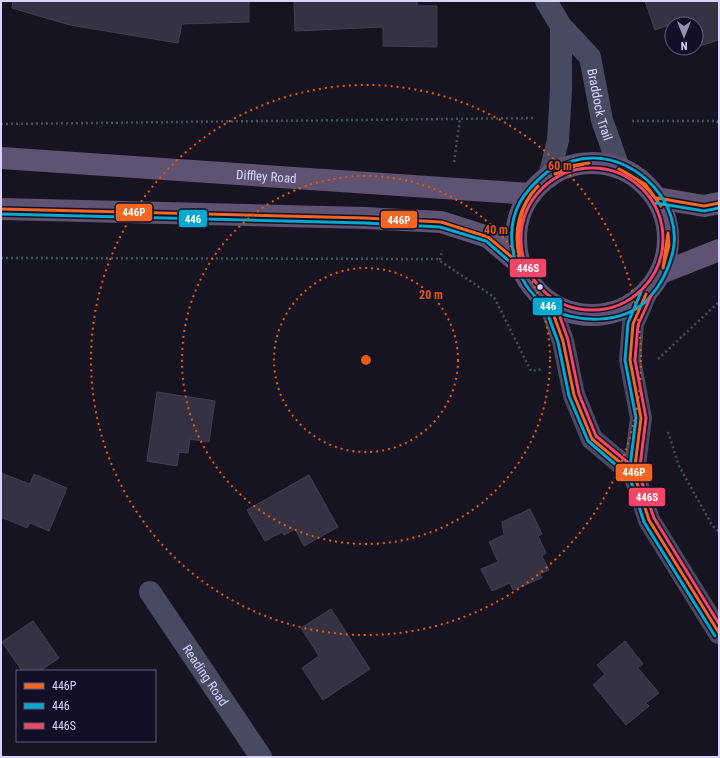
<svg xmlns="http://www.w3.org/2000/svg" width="720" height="758" viewBox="0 0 720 758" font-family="'Roboto Condensed',sans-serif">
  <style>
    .building { fill: #343243; stroke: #433f54 }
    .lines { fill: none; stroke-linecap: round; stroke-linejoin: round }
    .path { stroke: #44505f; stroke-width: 2.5; stroke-dasharray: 2 3; stroke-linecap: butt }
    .minor { stroke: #4a4962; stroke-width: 22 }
    .major { stroke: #5e5373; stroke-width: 22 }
    .bus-1-casing { stroke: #130f26; stroke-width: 6 }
    .bus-2-casing { stroke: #130f26; stroke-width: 6 }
    .bus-3-casing { stroke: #130f26; stroke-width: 6 }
    .bus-1 { stroke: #f26522; stroke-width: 3 }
    .bus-2 { stroke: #00a9ce; stroke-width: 3 }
    .bus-3 { stroke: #f34667; stroke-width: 3 }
    .ring { fill: none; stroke: #e8590c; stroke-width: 2; stroke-dasharray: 2 4 }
    .bus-dot { fill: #d9d4ff; stroke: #130f26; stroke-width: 1.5 }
    .labels { text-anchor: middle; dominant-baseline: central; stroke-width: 3.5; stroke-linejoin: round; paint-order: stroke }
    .street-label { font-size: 13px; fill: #d9d4ff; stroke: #130f26 }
    .centre { fill: #e8590c; stroke: #130f26; stroke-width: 2 }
    .ring-label { font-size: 12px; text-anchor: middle; font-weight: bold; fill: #e8590c; stroke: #130f26; stroke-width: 3.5; stroke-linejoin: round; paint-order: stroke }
    .line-badge { stroke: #130f26; stroke-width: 1.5 }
    .badge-label { font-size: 11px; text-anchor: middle; font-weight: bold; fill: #fff }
  </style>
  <rect width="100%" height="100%" fill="#161421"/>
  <path class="building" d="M13,1h236v21l-67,2 -4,19 -108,-18 -58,-17z
    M294,1h123v5h20v41l-54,-1v-19l-88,4z
    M645,1h74v39l-23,7v-23h-11l-2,-4 -28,10z
    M157,392l58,9 -6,41 -19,-3 -2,14 -9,-1 -2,14 -30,-5z
    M1,473l29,11 4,-10 33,14 -18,43 -19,-8 -3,5 -26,-11z
    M309,475l29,52 -34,19 -9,-17 -11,6 -2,-3 -17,9 -18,-31z
    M530,509l12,25 -4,2 8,17 -4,3 7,14 -9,4 2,4 -29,12 -3,-7 -18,8 -11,-22 17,-7 -9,-20 15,-7 -2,-13z
    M331,609l39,60 -47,31 -21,-32 17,-12 -18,-28z
    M33,621l26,37 -19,13h-18l-20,-29z
    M625,641l18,23 -5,4 21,25 -13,10 3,3 -23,19 -33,-40 12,-11 -8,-9z"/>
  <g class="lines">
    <path class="path" d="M632,121h87
      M717,121l2,6
      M1,124l532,-6
      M454,162l6,-43
      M1,258l436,1 57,38 37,74 11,-2
      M440,260l2,-10
      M658,359l61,-57
      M668,432l11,34 33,59 7,7"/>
    <g class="minor">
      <path id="s1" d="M546,1l15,25 29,31 12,63 17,48"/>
      <path d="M549,177l9,-37 3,-50v-64"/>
      <path d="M646,294l-13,30 -3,36 11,58 -7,56 15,46 70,113"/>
      <path d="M549,302l14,39 11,54 18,44 42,35"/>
      <path id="s2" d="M150,592l111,165"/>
    </g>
    <g class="major">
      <path id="s3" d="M1,158l530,36"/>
      <circle cx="592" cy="239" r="76"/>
      <path d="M657,198l47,8 15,-3"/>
      <path d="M1,209l364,9 76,4 47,15 32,27"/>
      <path d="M661,273l58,-23"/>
    </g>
    <defs>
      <path id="bus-1" d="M619,169l26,15 16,22
        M619,169c19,9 30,20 42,37
        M555,174l15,-8 19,-3
        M555,174l20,-8 14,-3
        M657,198l47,8 15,-3
        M1,209l364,9 76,4 47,15 32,27
        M520,260c-7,-26 -2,-54 18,-74
        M520,260c-1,-30 -4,-50 18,-74
        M663,268l5,-35
        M663,268l6,-23 -1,-12
        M646,294l-13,30 -3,36 11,58 -7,56 15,46 70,113
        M549,302l14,39 11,54 18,44 42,35"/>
      <path id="bus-2" d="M546,173c-11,9 -19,17 -26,29 -18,34 -5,81 25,103 28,20 80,20 104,-7 13,-14 20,-29 24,-47 10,-47 -35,-94 -81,-93 -18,0 -29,7 -45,14
        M656,203l48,8 15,-3
        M1,214l364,9 75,4 46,14 31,27
        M641,292l-13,31 -3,37 11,58 -7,57 15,47 71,114
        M544,304l14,38 11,54 19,45 43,37"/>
      <path id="bus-3" d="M521 239a71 71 0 1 1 142 0a71 71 0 1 1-142 0Z
        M651,296l-13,29 -3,35 11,58 -7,56 15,44 65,106
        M554,300l14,40 11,54 17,42 41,34"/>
    </defs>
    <use href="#bus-1" class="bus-1-casing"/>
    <use href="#bus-2" class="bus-2-casing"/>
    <use href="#bus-3" class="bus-3-casing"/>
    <use href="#bus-1" class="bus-1"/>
    <use href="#bus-2" class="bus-2"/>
    <use href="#bus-3" class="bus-3"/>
  </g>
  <g class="ring">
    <circle cx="366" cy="360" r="92"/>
    <circle cx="366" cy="360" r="184"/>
    <circle cx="366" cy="360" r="275"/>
  </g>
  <circle class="bus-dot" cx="540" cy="287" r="3.5"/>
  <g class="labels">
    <g class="street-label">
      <text stroke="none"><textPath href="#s1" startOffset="120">Braddock Trail</textPath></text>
      <text stroke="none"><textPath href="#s3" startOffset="266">Diffley Road</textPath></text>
      <text stroke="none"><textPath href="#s2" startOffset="100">Reading Road</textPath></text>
    </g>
  </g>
  <circle cx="366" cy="360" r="6" class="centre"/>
  <g class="ring-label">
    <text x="560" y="170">60 m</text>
    <text x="496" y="234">40 m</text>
    <text x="431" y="299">20 m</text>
  </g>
  <g class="line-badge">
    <rect x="115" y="203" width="38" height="19" rx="4" fill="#f26522"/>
    <rect x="178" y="209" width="30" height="19" rx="4" fill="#00a9ce"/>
    <rect x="380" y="210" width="38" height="19" rx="4" fill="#f26522"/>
    <rect x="509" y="258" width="38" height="20" rx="4" fill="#f34667"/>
    <rect x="532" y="297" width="31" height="19" rx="4" fill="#00a9ce"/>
    <rect x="615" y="463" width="38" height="19" rx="4" fill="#f26522"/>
    <rect x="628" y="487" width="38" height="20" rx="4" fill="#f34667"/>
  </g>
  <g class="badge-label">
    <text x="134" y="216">446P</text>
    <text x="193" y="223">446</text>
    <text x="399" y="224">446P</text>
    <text x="528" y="272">446S</text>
    <text x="548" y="310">446</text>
    <text x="634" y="476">446P</text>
    <text x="647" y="501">446S</text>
  </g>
  <rect width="720" height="758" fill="none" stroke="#d9d4ff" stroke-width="4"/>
  <rect x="16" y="670" width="140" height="72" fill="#130f26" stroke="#625e7d"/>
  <rect x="24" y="683" width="20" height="6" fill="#f26522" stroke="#625e7d"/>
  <text x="52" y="690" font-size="12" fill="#d9d4ff">446P</text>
  <rect x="24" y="703" width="20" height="6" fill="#00a9ce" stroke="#625e7d"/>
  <text x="52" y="710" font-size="12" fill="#d9d4ff">446</text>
  <rect x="24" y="723" width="20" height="6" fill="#f34667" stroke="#625e7d"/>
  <text x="52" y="730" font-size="12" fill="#d9d4ff">446S</text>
  <g transform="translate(684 36) rotate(180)"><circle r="19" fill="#130f26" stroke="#625e7d"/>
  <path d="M0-3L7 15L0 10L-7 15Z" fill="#9591b1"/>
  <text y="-6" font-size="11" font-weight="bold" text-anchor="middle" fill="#d9d4ff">N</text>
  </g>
</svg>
